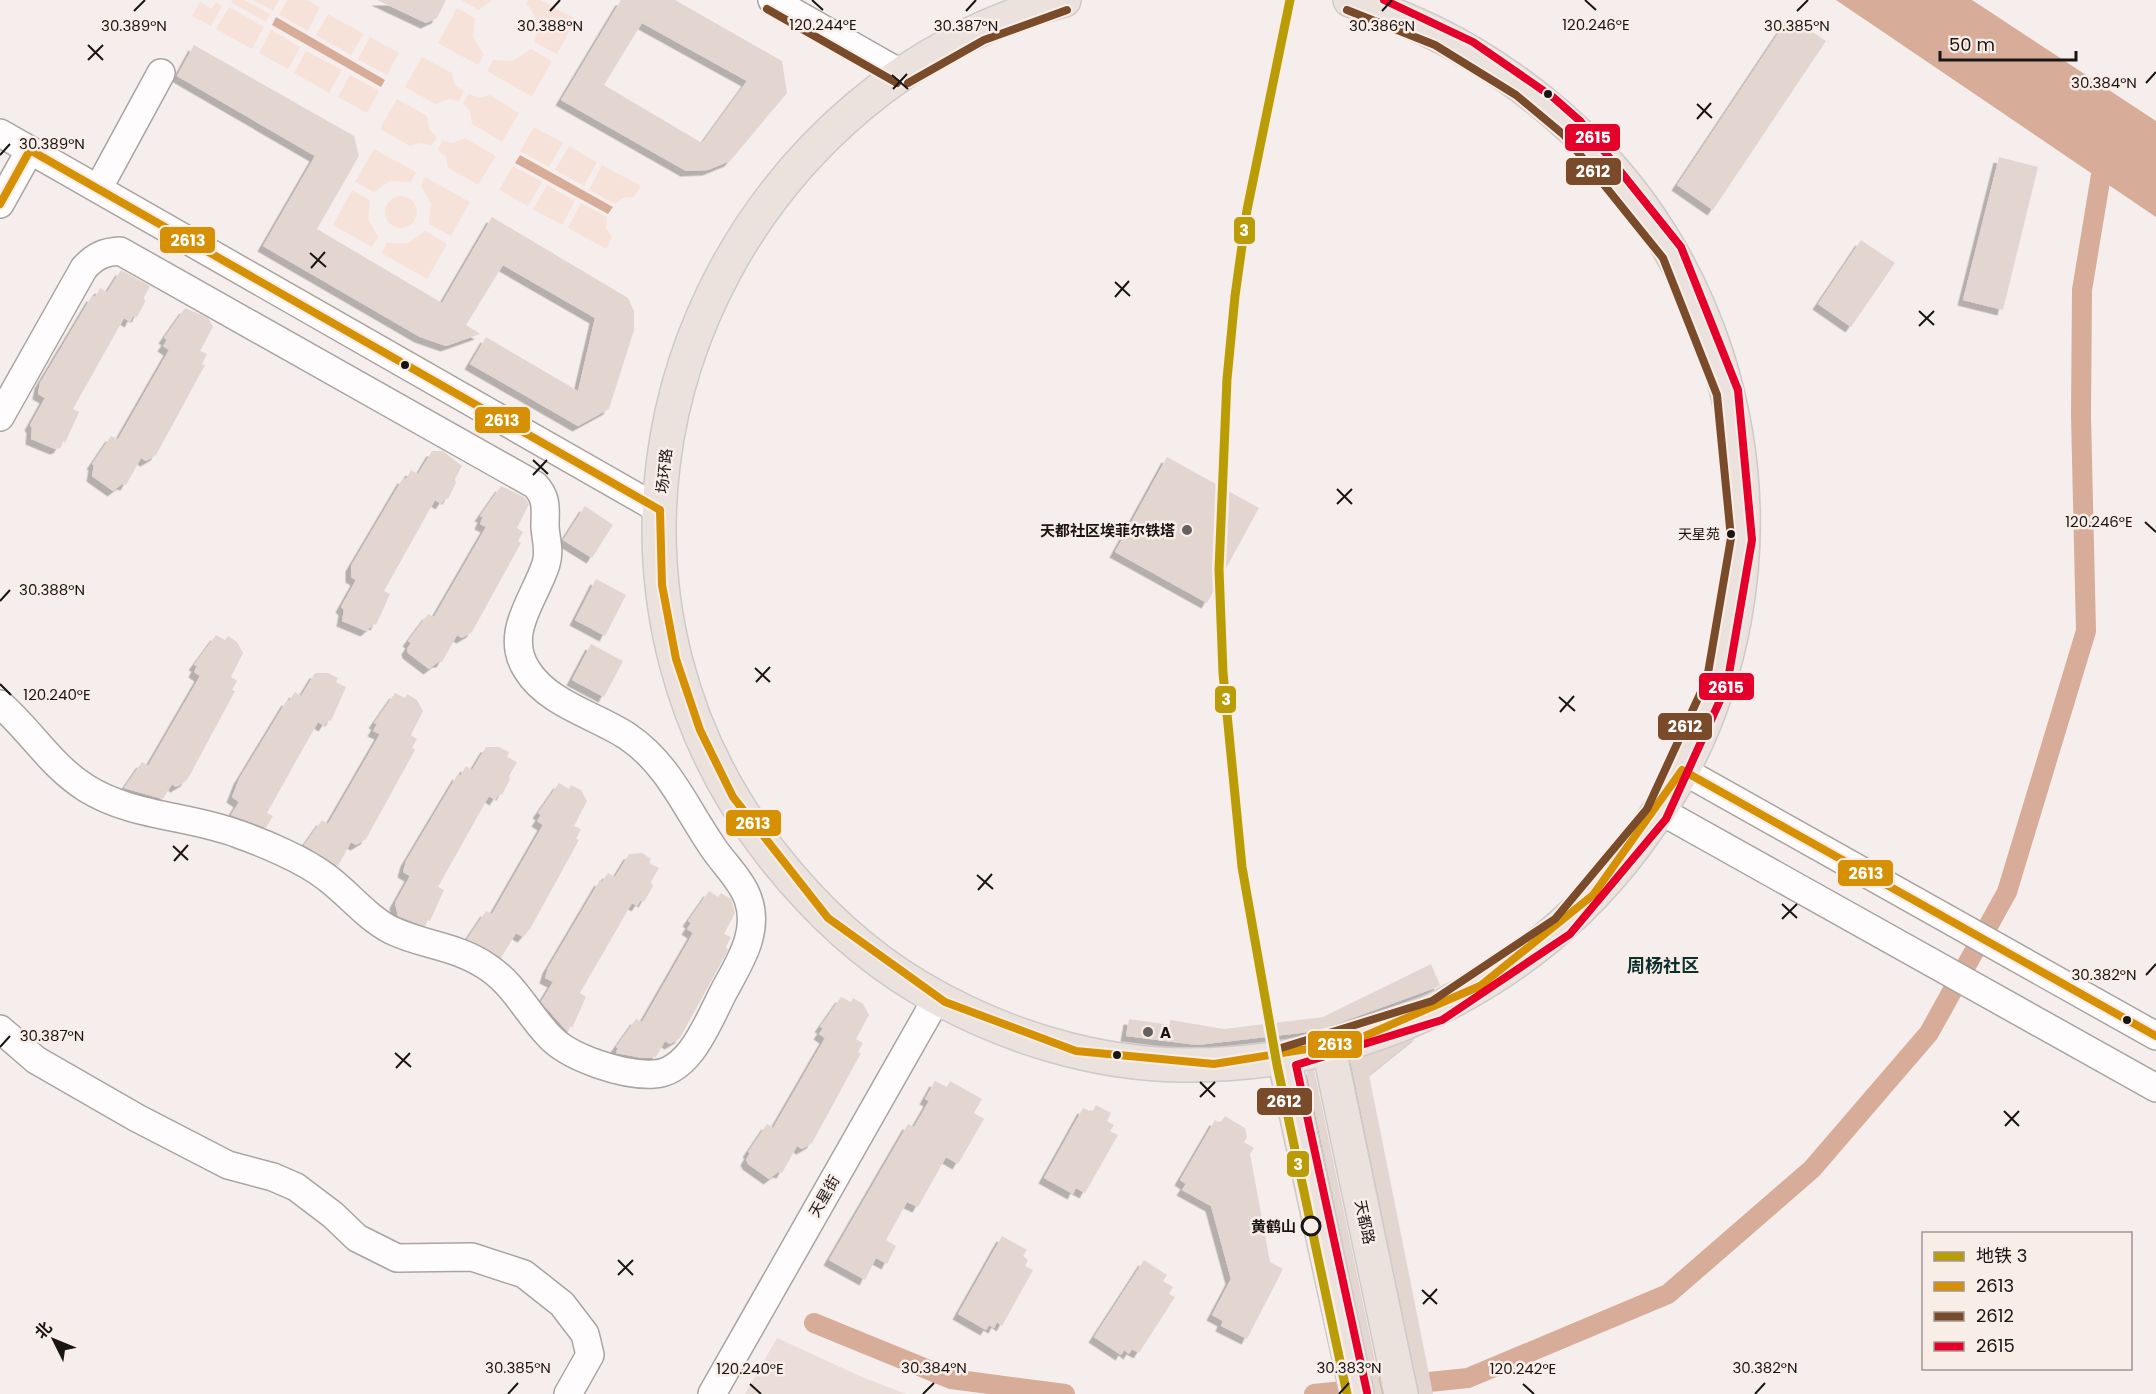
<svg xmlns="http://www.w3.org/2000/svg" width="2156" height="1394" viewBox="0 0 2156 1394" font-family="Poppins,'Noto Sans SC',sans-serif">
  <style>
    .built { fill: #ebded9 }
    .green { fill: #f7e2da }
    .water { fill: #d7ac98 }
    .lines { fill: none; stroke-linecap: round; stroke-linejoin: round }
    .canal { stroke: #d7ac98; stroke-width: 20 }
    .building { fill: #e3d6d1; fill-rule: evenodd; filter: url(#shadow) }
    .minor-casing { stroke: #a9a4a2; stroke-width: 30 }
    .major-casing { stroke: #cdcac9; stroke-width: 36 }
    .minor { stroke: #fefcfc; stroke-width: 27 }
    .major { stroke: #ebe2de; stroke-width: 33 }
    .bus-1-casing { stroke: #f9ede8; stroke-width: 12 }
    .bus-2-casing { stroke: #f9ede8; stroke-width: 12 }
    .bus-3-casing { stroke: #f9ede8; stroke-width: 12 }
    .bus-1 { stroke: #d69003; stroke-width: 8 }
    .bus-2 { stroke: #7a4b2a; stroke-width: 8 }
    .bus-3 { stroke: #e4002b; stroke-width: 8 }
    .metro-1-casing { stroke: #f9ede8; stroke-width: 14 }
    .metro-1 { stroke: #ba9d06; stroke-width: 9 }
    .ticks { fill: none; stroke: #191513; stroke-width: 2 }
    .bus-dot { fill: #191513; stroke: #f9ede8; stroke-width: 2 }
    .poi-dot { fill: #66615f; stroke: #f9ede8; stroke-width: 2 }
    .stop-dot { fill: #f9ede8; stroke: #191513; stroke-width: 3 }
    .labels { text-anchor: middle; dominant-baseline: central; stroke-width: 5; stroke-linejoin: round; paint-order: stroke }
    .bus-label { font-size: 14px; fill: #191513; stroke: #f9ede8; text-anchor: end }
    .street-label { font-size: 15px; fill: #191513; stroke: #f9ede8 }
    .poi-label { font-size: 15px; font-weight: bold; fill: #191513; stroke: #f9ede8; text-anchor: end }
    .stop-label { font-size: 15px; font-weight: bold; fill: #191513; stroke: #f9ede8; text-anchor: end }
    .quarter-label { font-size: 18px; font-weight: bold; fill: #0b2f2f; stroke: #f9ede8 }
    .ticks-label { font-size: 15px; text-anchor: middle; fill: #191513; stroke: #f9ede8; stroke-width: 5; stroke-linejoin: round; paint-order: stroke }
    .line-badge { stroke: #f9ede8; stroke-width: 2 }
    .badge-label { font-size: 16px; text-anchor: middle; font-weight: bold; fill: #fff }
  </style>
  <defs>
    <filter id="shadow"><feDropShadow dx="-5.5" dy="5.5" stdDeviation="0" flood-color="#0004"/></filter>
  </defs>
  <rect width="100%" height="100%" fill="#f5eeec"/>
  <path class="built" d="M777,1338l85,39 44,17h-161z"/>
  <path class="green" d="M232,0h12l26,14 -4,8 -35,-20z
    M253,0h26l-6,11z
    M287,0h20l13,7 -12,24 -29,-16z
    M461,0h31l-13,10z
    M528,0h12l36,19 -19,35 -23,-12c6,-14 3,-28 -8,-38z
    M200,2l12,7 4,-7 6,4 -11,20 -19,-10z
    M229,7l35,20 -12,22 -36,-20z
    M457,8l18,10 -2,19 11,18 -6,10 -40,-22z
    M328,14l36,20 -13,21 -35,-20z
    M271,30l29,17 -12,22 -29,-16z
    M370,37l29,16 -12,22 -29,-16z
    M531,49l21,12 -20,36 -45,-26 6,-11 20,1z
    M306,51l36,19 -13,23 -35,-20z
    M422,57l30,16 3,12 9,6 -5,10 -11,-2 -12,5 -31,-17z
    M350,75l29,16 -12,22 -29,-16z
    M469,94l10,4 11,-3 29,18 -17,29 -30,-18 -2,-13 -7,-8z
    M397,99l30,17 2,13 8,9 -6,8 -10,-3 -11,3 -30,-17z
    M534,127l29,16 -14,24 -29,-16z
    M465,138l31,18 -18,29 -30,-17 -2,-11 -8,-7 4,-9 11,2z
    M569,146l28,16 -13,24 -29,-16z
    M374,149l42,23 -5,10 -21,-1 -16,11 -19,-10z
    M602,165l39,21 -7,11 -11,1 -9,6 -25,-14z
    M513,166l29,16 -14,24 -29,-16z
    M425,177l45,25 -19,34 -22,-12 2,-20 -10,-18z
    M547,185l28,16 -13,24 -29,-16z
    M352,190l18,10 -2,19 10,18 -6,10 -39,-22z
    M385 212a16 16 0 1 1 32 0a16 16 0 1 1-32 0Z
    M581,203l26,14 -1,11 6,9 -6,12 -38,-21z
    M425,231l22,13 -20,35 -46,-26 6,-10h21z"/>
  <path class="water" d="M1836,0h136l184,121v96z
    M276,17l109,63 -4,7 -109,-62z
    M520,155l93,52 -5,7 -93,-51z"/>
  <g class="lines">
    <path class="canal" d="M814,1323l137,56 114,15
      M1314,1394l154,-16 200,-84 144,-125 117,-136 78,-141 79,-261 -5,-215 1,-126 19,-115 6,-19"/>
  </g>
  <path class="building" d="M377,0h69l-9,18 -11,5z
    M621,0h54l107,61 5,32 -57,68 -22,9 -22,1 -125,-71zM642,23l105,58 -45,62 -98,-58z
    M1789,17l37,24 -113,169 -36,-25z
    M194,45l160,91 5,20 -42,73 125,74 50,-86 136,81 6,13v19l-25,79 -31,17 -108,-62 16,-27 92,54 17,-73 -92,-53 -37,60 14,9 -34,12 -26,-9 -157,-91 52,-90 -138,-80z
    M1999,157l39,10 -35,143 -40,-10z
    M1861,240l34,23 -44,64 -33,-23z
    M121,270l29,16 -6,11 1,5 -8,15 -4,-1 -3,6 -6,-4 -51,91 6,3 -14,31 -2,-2 -4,7 -4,1 -24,-10 1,-11 -2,-3 15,-27 -7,-4 2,-11 52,-87 3,1 5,-9 7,4z
    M185,308l23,10 5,9 -13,24 7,3 -5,10 3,1 -49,90 -10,6 -5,-3 -15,27 -4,-1 -9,7 -21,-15 2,-11 -2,-1 19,-28 7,3 51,-89 -6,-4 4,-6 -3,-2z
    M432,451h11l19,15 -7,13 1,4 -8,16 -3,-1 -4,6 -6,-4 -51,91 6,3 -14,31 -2,-1 -8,7 -24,-10 2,-11 -3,-3 15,-27 -5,-3v-11l52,-88 3,1 5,-9 7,4z
    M1167,457l92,51 -52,95 -92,-51z
    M501,486l23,11 5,7 -12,24 6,4 -5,9 3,2 -49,89 -10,6 -5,-3 -15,27h-4l-9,7 -21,-16 -1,-4 4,-6 -3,-2 20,-27 6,3 52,-90 -6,-3 3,-7 -3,-1z
    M585,506l28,19 -21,33 -29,-18z
    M596,579l30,16 -21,41 -30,-16z
    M216,635l9,5 3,-4 9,6 6,11 -12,24 6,4 -5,9 3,1 -44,82 -5,8 -10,6 -4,-3 -9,15 -39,-11 18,-26 6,4 52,-90 -6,-4 3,-6 -3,-1z
    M591,644l32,17 -19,36 -32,-17z
    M315,673h13l10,5 -2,4 10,5 -15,34 -3,-1 -4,6 -6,-4 -51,91 6,3 -7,12 -35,-13 8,-13 -7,-5 7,-18 48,-79 2,1 6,-9 6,4z
    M395,693l10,5 2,-4 10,6 6,11 -12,24 6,4 -5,9 3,2 -49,89 -10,6 -5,-3 -13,24 -34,-21 18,-25 6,4 52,-90 -7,-3 4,-7 -3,-1z
    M486,747h13l10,5 -2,5 10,5 -8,14 1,3 -8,16 -3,-1 -4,6 -6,-4 -51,91 6,3 -14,31 -2,-1 -4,6 -26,-10 -3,-13 15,-27 -7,-4 3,-11 52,-87 2,2 6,-10 6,4z
    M559,783l10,6 2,-4 10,5 6,11 -13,25 7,3 -5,10 3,1 -49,89 -7,8 -7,-4 -15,25 -34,-19 19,-28 6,3 51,-89 -6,-4 4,-6 -3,-2z
    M642,853l9,6 -2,4 10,5 -8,14 2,4 -9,16 -3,-2 -4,6 -5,-3 -52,90 6,4 -14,31 -2,-2 -3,5 -26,-29 12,-20 -8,-4 3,-10 52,-88 2,2 6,-9 7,4 14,-23z
    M709,891l9,6 3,-4 10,6 4,14 -11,21 7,3 -5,10 2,3 -43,79 -5,9 -10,6 -5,-3 -9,16 -13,1 -27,-5 2,-5 -2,-1 20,-28 6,3 51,-89 -6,-4 4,-6 -3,-2z
    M1431,964l9,21 -5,3 -118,43 -120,14 -71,-9 3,-17 41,6v-5l54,9 99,-12z
    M841,997l10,5 2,-4 10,6 6,11 -13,24 7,4 -5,9 3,1 -49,90 -10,6 -5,-3 -15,27 -4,-1 -9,7 -21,-15 -2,-4 4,-7 -2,-1 19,-28 6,4 52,-90 -6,-4 4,-6 -3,-1z
    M1420,1034l-51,41 64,319h-14l-69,-335z
    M1314,1069l68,325h-7l-69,-324z
    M935,1081l12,6 3,-6 32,18 -8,14 10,6 -26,45 -12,-7 -28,50 -11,-5 -21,38 10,6 -9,18 -11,-6 -11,22 -36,-20 79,-136 6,3 15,-26 -4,-2z
    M1096,1105l15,8 -4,8 7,4 -4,6 8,4 -33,58 -9,-5 -3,6 -29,-16 39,-70 9,4z
    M1225,1116l20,12 2,9 -3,5 10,6 -4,6 20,108 13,7 -36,70 -26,-13 2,-5 -11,-6 19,-36 -20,-73 -29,-16 4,-6 -6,-4 35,-60 5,3z
    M1002,1236l25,14 -4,6 5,4 -3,6 8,4 -31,56 -5,-4 -3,6 -5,-3 -3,5 -28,-16z
    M1144,1260l23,15 -4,6 10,6 -4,7 6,3 -36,56 -7,-4 -3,5 -5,-4 -3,5 -27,-18z"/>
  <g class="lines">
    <defs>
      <path id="minor" d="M772,0l130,74
        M0,133l660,377
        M98,189l63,-116
        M0,204l30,-54
        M0,417l84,-149c11,-12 20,-16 36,-17l415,234c13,14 10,24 10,42 1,13 5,24 1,37 -11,35 -43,69 -19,106 21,34 68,45 100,66 42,28 59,73 87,113 11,16 28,32 34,50 12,33 -9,64 -24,92 -15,28 -33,81 -70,83 -30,2 -85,-16 -105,-38 -21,-22 -34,-50 -60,-68 -33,-23 -65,-22 -98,-38 -25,-13 -43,-37 -65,-53 -22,-17 -62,-34 -88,-43 -50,-19 -106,-17 -152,-46 -35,-22 -55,-57 -86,-84
        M1682,770l474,266
        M1659,810l497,278
        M0,1029l36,31 101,58 91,47 45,12 23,10 37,28 24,23 40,20 75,-1 52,17 38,30 23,30 5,21 -22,39
        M712,1394l225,-396"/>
      <path id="major" d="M1064,0c-75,19 -147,57 -206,107 -222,188 -268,513 -88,745 42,54 91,101 150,136 80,47 174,77 267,77 374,1 643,-349 530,-709 -27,-84 -75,-163 -140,-223 -64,-61 -142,-108 -227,-133
        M1329,1049l72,345
        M1284,1058l73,336"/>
    </defs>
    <use href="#minor" class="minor-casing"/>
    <use href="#major" class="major-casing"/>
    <use href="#minor" class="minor"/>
    <use href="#major" class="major"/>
    <defs>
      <path id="bus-1" d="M30,150l630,360
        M0,204l30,-54
        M660,510l2,75 14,74 24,71 33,67 95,121 117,84 131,49 138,13 137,-22 129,-56 113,-91 89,-125 474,266"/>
      <path id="bus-2" d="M767,9l130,74
        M908,83l76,-43 83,-30
        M1346,1394l-72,-340 7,-6 151,-47 123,-82 92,-110 60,-130 24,-141 -14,-143 -54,-137 -99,-123 -48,-40 -81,-50 -88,-35"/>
      <path id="bus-3" d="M1367,1392l-71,-327 146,-45 128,-86 96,-115 61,-134 25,-145 -14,-150 -57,-143 -101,-126 -26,-23 -81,-56 -89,-42"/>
    </defs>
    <use href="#bus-1" class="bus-1-casing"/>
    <use href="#bus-2" class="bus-2-casing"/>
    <use href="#bus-3" class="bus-3-casing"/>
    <use href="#bus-1" class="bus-1"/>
    <use href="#bus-2" class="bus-2"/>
    <use href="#bus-3" class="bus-3"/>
    <defs>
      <path id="metro-1" d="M1290,0l-43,210 -12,86 -8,83 -8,190 4,104 19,194 35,198 70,329"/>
    </defs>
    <use href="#metro-1" class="metro-1-casing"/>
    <use href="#metro-1" class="metro-1"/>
  </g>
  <path class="ticks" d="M812,0l11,10M1585,0l11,10M134,11l11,-11M550,11l10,-11M966,11l10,-11M1382,11l10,-11M1797,11l11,-11M88,45l15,15M88,60l15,-15M892,75l16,14M2146,83l10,-11M893,89l14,-15M1697,104l15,14M1697,119l14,-16M0,155l10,-11M310,253l16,14M311,268l14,-16M1115,282l15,14M1115,297l14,-16M1919,311l15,14M1919,326l15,-15M533,460l15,14M533,475l14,-15M1337,489l15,15M1337,504l15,-15M2145,522l11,10M0,601l10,-11M755,668l15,14M756,682l14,-15M0,684l11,11M1559,697l16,14M1560,712l14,-16M173,846l15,14M174,861l14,-16M977,875l16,14M978,890l14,-16M1782,904l15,14M1782,919l15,-15M2146,975l10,-11M0,1047l10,-11M395,1053l16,14M396,1068l14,-15M1200,1082l15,15M1200,1097l15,-15M2004,1111l15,15M2005,1126l14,-15M618,1260l15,15M618,1275l15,-15M1422,1290l15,14M1423,1304l14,-15M750,1384l11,10M1523,1384l11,10M508,1394l10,-11M923,1394l11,-11M1339,1394l10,-11M1755,1394l10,-11"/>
  <g class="bus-dot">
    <circle cx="1548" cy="94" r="5"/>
    <circle cx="405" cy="365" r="5"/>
    <circle cx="1731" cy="534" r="5"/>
    <circle cx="2127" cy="1020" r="5"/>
    <circle cx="1117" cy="1055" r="5"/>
  </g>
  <g class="poi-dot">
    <circle cx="1187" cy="530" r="6"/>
    <circle cx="1148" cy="1032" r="6"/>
  </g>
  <circle class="stop-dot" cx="1311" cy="1226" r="9"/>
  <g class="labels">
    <g class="bus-label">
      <text x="1720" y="534">天星苑</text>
    </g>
    <g class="street-label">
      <text transform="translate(664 471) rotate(-84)">场环路</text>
      <text transform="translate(824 1196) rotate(-60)">天星街</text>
      <text transform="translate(1365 1222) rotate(78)">天都路</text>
    </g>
    <g class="poi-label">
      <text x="1175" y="530">天都社区埃菲尔铁塔</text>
      <text x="1160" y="1032" text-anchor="start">A</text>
    </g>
    <g class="stop-label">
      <text x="1296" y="1226">黄鹤山</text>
    </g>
    <g class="quarter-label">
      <text x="1663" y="965">周杨社区</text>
    </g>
  </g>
  <g class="ticks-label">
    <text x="823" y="30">120.244°E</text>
    <text x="1596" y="30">120.246°E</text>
    <text x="134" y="31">30.389°N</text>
    <text x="550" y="31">30.388°N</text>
    <text x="966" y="31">30.387°N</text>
    <text x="1382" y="31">30.386°N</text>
    <text x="1797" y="31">30.385°N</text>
    <text x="2104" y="88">30.384°N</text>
    <text x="52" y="149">30.389°N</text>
    <text x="2099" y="527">120.246°E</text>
    <text x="52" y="595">30.388°N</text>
    <text x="57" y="700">120.240°E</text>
    <text x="2104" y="980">30.382°N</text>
    <text x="52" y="1041">30.387°N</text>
    <text x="518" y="1373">30.385°N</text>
    <text x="934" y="1373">30.384°N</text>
    <text x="1349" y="1373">30.383°N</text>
    <text x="1765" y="1373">30.382°N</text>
    <text x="750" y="1374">120.240°E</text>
    <text x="1523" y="1374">120.242°E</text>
  </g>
  <g class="line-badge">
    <rect x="1564" y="123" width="57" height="29" rx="6" fill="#e4002b"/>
    <rect x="1565" y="157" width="57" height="29" rx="6" fill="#7a4b2a"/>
    <rect x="1233" y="216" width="23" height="29" rx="6" fill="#ba9d06"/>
    <rect x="159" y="226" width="57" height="28" rx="6" fill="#d69003"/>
    <rect x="474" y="406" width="57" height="28" rx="6" fill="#d69003"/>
    <rect x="1698" y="672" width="57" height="29" rx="6" fill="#e4002b"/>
    <rect x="1214" y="685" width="23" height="29" rx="6" fill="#ba9d06"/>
    <rect x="1657" y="712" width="56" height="29" rx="6" fill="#7a4b2a"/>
    <rect x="725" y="809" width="57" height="28" rx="6" fill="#d69003"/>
    <rect x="1837" y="859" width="57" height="28" rx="6" fill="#d69003"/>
    <rect x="1307" y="1030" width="56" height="29" rx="6" fill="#d69003"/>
    <rect x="1256" y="1087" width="57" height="29" rx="6" fill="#7a4b2a"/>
    <rect x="1286" y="1150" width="24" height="28" rx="6" fill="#ba9d06"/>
  </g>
  <g class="badge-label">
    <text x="1593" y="143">2615</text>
    <text x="1593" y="177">2612</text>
    <text x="1244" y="236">3</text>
    <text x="188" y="246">2613</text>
    <text x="502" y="426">2613</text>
    <text x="1726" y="693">2615</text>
    <text x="1226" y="705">3</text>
    <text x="1685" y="732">2612</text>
    <text x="753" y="829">2613</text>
    <text x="1866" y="879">2613</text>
    <text x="1335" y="1050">2613</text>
    <text x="1284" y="1107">2612</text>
    <text x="1298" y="1170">3</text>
  </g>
  <rect x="1922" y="1232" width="210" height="138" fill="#f9ede8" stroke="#9f9793" stroke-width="1.5"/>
  <rect x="1934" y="1252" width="30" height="9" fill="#ba9d06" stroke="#9f9793" stroke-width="1.5"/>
  <text x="1976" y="1262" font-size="18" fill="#191513">地铁 3</text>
  <rect x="1934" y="1282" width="30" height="9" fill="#d69003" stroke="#9f9793" stroke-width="1.5"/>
  <text x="1976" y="1292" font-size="18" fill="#191513">2613</text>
  <rect x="1934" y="1312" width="30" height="9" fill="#7a4b2a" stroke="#9f9793" stroke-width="1.5"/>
  <text x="1976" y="1322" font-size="18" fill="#191513">2612</text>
  <rect x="1934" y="1342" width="30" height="9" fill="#e4002b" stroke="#9f9793" stroke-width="1.5"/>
  <text x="1976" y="1352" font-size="18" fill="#191513">2615</text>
  <g transform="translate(54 1340) rotate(313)" stroke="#f9ede8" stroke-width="4.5" paint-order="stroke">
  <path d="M0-4.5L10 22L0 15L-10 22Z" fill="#191513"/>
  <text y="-9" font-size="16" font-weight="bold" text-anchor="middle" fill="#191513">北</text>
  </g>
  <path d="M1940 51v9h136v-9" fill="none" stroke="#191513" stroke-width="3"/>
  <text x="1949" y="51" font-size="18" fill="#191513" stroke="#f9ede8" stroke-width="4.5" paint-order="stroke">50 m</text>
</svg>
